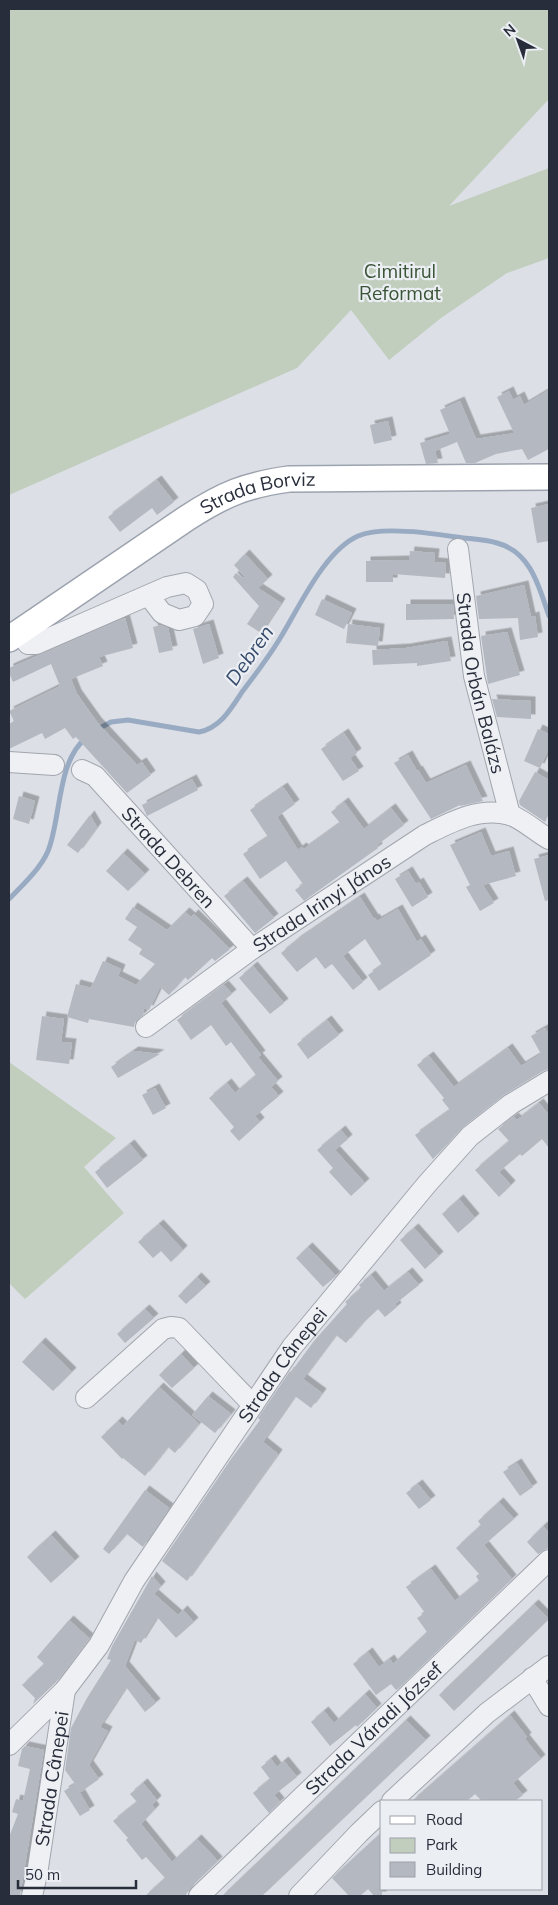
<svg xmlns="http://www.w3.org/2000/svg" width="558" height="1905" viewBox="0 0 558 1905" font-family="Mulish,sans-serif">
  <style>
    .green { fill: #c1cebe }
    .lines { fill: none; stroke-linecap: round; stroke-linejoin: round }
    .stream { stroke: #99abc3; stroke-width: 5 }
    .building { fill: #b4b8c1; filter: url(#shadow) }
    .minor-casing { stroke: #a2a6ae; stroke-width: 22 }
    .major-casing { stroke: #9ca3af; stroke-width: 28 }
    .minor { stroke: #eef0f4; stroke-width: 20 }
    .major { stroke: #fff; stroke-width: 25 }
    .labels { text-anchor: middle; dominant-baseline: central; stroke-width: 4.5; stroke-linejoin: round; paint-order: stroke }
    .park-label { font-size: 19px; fill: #3a5436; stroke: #ebeef3 }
    .street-label { font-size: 19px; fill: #272d3a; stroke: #ebeef3 }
    .water-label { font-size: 20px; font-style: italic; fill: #354a6a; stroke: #ebeef3 }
  </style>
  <defs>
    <filter id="shadow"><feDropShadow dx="4.5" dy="-4.5" stdDeviation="0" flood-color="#0004"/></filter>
  </defs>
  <rect width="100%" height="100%" fill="#dcdfe5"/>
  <path class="green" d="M9,9h540v90l-100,107 100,-38v90l-42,15 -66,45 -52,42 -38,-50 -54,58 -288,127z
    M9,1062l107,76 -32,29 40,46 -99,86 -16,-16z"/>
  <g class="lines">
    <path class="stream" d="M98,729l13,-7 17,-2 71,12c21,-4 32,-23 43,-40 13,-17 26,-34 37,-52 20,-32 45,-89 79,-104 23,-10 73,-3 98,1 13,2 28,2 41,6 34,9 42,44 52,73
      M9,899c13,-13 32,-31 39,-48 13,-32 9,-89 37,-112"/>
  </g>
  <path class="building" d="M549,390v59l-21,11 -6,-11 -26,5 -21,9h-9l-9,-21 -22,9 3,12 -12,1 -6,-21 30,-9 -10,-24 20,-9 16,38 38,-6 -17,-36 12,-6 4,9 7,-4 4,9z
    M388,421l4,19 -18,4 -4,-19z
    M157,480l17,22 -17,13 -5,-7 -32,24 -12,-15z
    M549,504v37l-12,2 -6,-35z
    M410,551l25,2 -1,9 12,1 -1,15 -52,-4v8h-27v-21l43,-1z
    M245,554l23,25 -10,9 23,15 -20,30 -14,-9 12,-18 -26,-29 3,-4 7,5 2,-1 -11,-12z
    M524,585l7,32 4,-1 3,21 -18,3 -2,-22 -39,1 -3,-23z
    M322,599l30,14 -8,16 -29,-14z
    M406,604h47l1,15 -48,1z
    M125,618l8,30 -34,9 4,9 -32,13 6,15 20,28 40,43 5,-3 9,13 -24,18 -51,-56 -3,2 -8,-11 -20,11 -3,-6 -33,16v-25l5,-3 -5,-10 51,-25 -9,-22 -38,18 -4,-9v-5z
    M209,624l10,34 -16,6 -10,-35z
    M348,624l32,4 -2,18 -32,-3z
    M161,625l7,3 5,22 -14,3 -6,-26z
    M507,632l13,43 -32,9 -7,-48z
    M447,641l4,20 -34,5v-3l-44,2 -1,-15 34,-2z
    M492,699l39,2v18l-34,-2z
    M538,729l11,5v14l-9,20 -16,-7z
    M344,733l13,20 -7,5 9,13 -16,10 -22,-32z
    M408,755l9,16 1,-1 8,13 40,-18 17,36 -23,5v-1l-29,14 -37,-56z
    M535,772l14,8v34l-4,8 -25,-17 -1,-4z
    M192,779l6,11 -51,26 -5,-11z
    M283,787l12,17 -18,13 21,33 4,-3 2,2 36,-26 -9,-11 13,-10 20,27 27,-21 13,17 -27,20 1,3 -74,53 -9,-11 8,-6 -17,-23 -26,18 -17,-25 25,-17 -18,-27z
    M19,796l16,5 -6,23 -16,-5z
    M90,815l7,12 -19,26 -11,-8z
    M481,832l10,24 18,-5 7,25 -33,9 11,18 -14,8 -14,-24 4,-2 -20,-40z
    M123,853l22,21 -17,17 -22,-20z
    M549,855v45l-4,1 -11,-42z
    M408,871l8,13 3,-2 9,15 -16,10 -17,-28z
    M243,881l31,37 -19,15 -31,-37z
    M360,897l14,22 1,-1 2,3 21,-12 19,33 4,-3 10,16 -52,36 -11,-16 14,-10 -17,-26 -22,17 20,26 -10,8 -21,-26 -7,5 -9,-12 -19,15 -16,-19 16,-13z
    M133,907l34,23 18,-18 6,5 3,-3 36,35 -15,12 -3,-3 -24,22 -3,-3 -16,18 -9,-8 -11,23 -5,-2 -1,7 -8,7 -1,5 -45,-8 -1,4 -21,-6 9,-33 15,4 12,-27 18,8 -3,7 18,9 19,-21 -16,-10 3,-5 -14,-9 9,-13 -12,-8z
    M253,966l31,37 -14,11 -31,-36z
    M224,985l8,9 -11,9 40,52 -3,2 20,24 -7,6 8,9 -24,20 5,6 -21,19 -9,-10 4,-4 -25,-29 18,-15 8,10 21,-18 -25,-33 -5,4 -15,-21 -20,15 -14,-20z
    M42,1016l22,3 -3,23 11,1 -3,21 -33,-4z
    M327,1020l12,15 -31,24 -11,-15z
    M545,1028l4,7v34l-6,2 -39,24 -41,32 -30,32 -18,-24 35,-25 -8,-10 2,-2 -27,-33 12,-9 25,31 54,-39 13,18 20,-12 -10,-18z
    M134,1051l26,3 -42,24 -7,-11z
    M155,1088l11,20 -13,7 -11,-20z
    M539,1103l10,12v33l-7,-9 -20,17 -2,-2 -21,18 12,13 -12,12 -24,-27 34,-29 -11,-12 16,-12 3,3z
    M341,1130l7,9 -13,11 30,33 -14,13 -22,-24 4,-4 -16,-18z
    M130,1144l13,16 -36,28 -12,-16z
    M459,1199l16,19 -17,15 -16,-19z
    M159,1224l24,26 -12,12 -10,-11 -8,7 -15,-16z
    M414,1228l25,28 -14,13 -25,-29z
    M308,1247l28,29 -13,11 -27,-29z
    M408,1272l11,13 -24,19 2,3 -12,10 -7,-8 -16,15 -16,19 -10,-8 -33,44 19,14 -11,15 -16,-12 -32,46 15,12 -91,127 -25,-20 69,-102 29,-39 -2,-2 32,-47 1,1 23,-31 33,-37 -2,-2 16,-14 -2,-3 12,-10 13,16z
    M197,1277l9,9 -20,18 -8,-8z
    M145,1309l9,9 -29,25 -8,-9z
    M41,1342l31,30 -19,19 -31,-29z
    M181,1354l13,14 -22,20 -13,-13z
    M159,1387l40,37 -24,29 -7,-6 -23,29 -22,-18 -1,1 -21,-22 17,-16 5,5z
    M208,1396l23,18 -16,19 -23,-18z
    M517,1463l16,24 -13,9 -17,-24z
    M418,1484l13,16 -12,9 -13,-16z
    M145,1490l24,18 -26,39 -16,-13 -18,20 -6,-5z
    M499,1502l15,17 -30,26 28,34 -114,110 -2,1 -5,-6 -15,11 -23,-31 15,-12 11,15 11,-8 3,5 34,-32 -10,-14 8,-5 -19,-26 25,-18 24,32 24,-20 -3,-5 3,-2 -23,-26 25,-23 -3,-4z
    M543,1526l6,7v15l-3,1 -8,5 -11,-12z
    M51,1535l24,26 -24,22 -24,-26z
    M152,1576l9,10 -7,8 24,21 5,-5 11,12 -18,16 -19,-21 -16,26 -6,-3 -10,26 31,37 -11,9 -19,-25 -26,40 8,4 -19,34 10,14 -18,13 -16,-22 6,-42 16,-30 24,-38 -4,-1 5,-13z
    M534,1604l15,15 -95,92 -15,-16z
    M69,1620l20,18 -33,44 -23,22 2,-6 -13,-13 22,-21 -7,-7z
    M365,1694l12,14 -20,19 -1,-2 -26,21 -19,-24 13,-11 10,12z
    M510,1715l17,22 -2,2 16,20 -28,24 10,12 -8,6h-33l-7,-7 -8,7h-55z
    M406,1720l20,20 -164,156h-40z
    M25,1746l19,4 -24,146h-11v-59l9,-23 -6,-2 4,-13 7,2 7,-32 -12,-3 4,-17z
    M271,1759l6,8 7,-6 13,16 -23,18 6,7 -11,11 -16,-20 17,-14 -9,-12z
    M143,1783l14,17 -5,5 3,4 -14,15 31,38 25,-23 21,22 -27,26 -6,9h-40l20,-18 -19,-21 -4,3 -16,-20 2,-2 -15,-17 24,-19 -7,-8z
    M75,1784l15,26 -10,6 -16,-25z
    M382,1832v64h-8l-6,-7 -8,7h-11l-17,-18z"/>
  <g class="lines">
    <defs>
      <g id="minor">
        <path id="s1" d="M458,549l16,127 36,139"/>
        <path d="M19,632l9,12h8l131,-57 19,-4 11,7 6,14 -8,12 -16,4 -17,-7 -13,-17"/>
        <path d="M9,762l45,3"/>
        <path id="s2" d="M82,770l13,6 157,173"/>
        <path id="s3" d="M146,1027l106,-78 173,-114c26,-13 55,-29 85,-20 11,3 28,18 39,24"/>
        <path d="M86,1398l77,-69 8,-2 8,1 74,77"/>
        <path d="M532,1678l17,28"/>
        <path id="s4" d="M9,1745l56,-55 34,-45 35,-64 158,-234 135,-163 43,-48 41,-32 38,-23"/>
        <path d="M392,1801l95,-88 62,-47"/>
        <path id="s5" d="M32,1896l5,-22 28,-184"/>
        <path id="s6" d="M199,1896l350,-336"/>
        <path d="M299,1896l60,-63 23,-22"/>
      </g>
      <g id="major">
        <path id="s7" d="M9,639l178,-121c37,-24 59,-33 102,-39l260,-2"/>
      </g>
    </defs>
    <use href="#minor" class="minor-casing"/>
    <use href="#major" class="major-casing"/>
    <use href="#minor" class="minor"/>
    <use href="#major" class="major"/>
  </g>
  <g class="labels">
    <g class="park-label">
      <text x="400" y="271">Cimitirul<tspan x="400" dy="22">Reformat</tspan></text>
    </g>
    <g class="street-label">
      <text stroke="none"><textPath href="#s7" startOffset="292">Strada Borviz</textPath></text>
      <text stroke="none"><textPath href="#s1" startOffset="136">Strada Orbán Balázs</textPath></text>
      <text stroke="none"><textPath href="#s2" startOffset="124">Strada Debren</textPath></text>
      <text stroke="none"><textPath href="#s3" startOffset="215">Strada Irinyi János</textPath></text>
      <text stroke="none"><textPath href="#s4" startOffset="470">Strada Cânepei</textPath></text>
      <text stroke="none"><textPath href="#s6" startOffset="242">Strada Váradi József</textPath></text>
      <text stroke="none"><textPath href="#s5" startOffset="119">Strada Cânepei</textPath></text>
    </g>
    <g class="water-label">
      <text transform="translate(249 655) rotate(-55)">Debren</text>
    </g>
  </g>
  <rect width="558" height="1905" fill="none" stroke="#272d3a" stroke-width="20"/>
  <rect x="380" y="1800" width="162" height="90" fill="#ebeef3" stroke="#9da1a9"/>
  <rect x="390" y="1816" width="25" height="8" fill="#ffffff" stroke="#9da1a9"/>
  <text x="426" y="1825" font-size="15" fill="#272d3a">Road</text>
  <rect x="390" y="1838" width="25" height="15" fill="#c1cebe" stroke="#9da1a9"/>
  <text x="426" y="1850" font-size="15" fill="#272d3a">Park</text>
  <rect x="390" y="1862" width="25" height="15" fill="#b4b8c1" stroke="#9da1a9"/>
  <text x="426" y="1875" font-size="15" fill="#272d3a">Building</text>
  <g transform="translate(518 40) rotate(319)" stroke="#ebeef3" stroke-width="4" paint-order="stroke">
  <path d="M0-4L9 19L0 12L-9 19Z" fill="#272d3a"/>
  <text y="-8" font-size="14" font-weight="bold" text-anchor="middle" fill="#272d3a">N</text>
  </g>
  <path d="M18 1880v8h118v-8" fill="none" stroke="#272d3a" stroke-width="2.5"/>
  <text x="25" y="1880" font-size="15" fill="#272d3a" stroke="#ebeef3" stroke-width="4" paint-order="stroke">50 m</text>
</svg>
